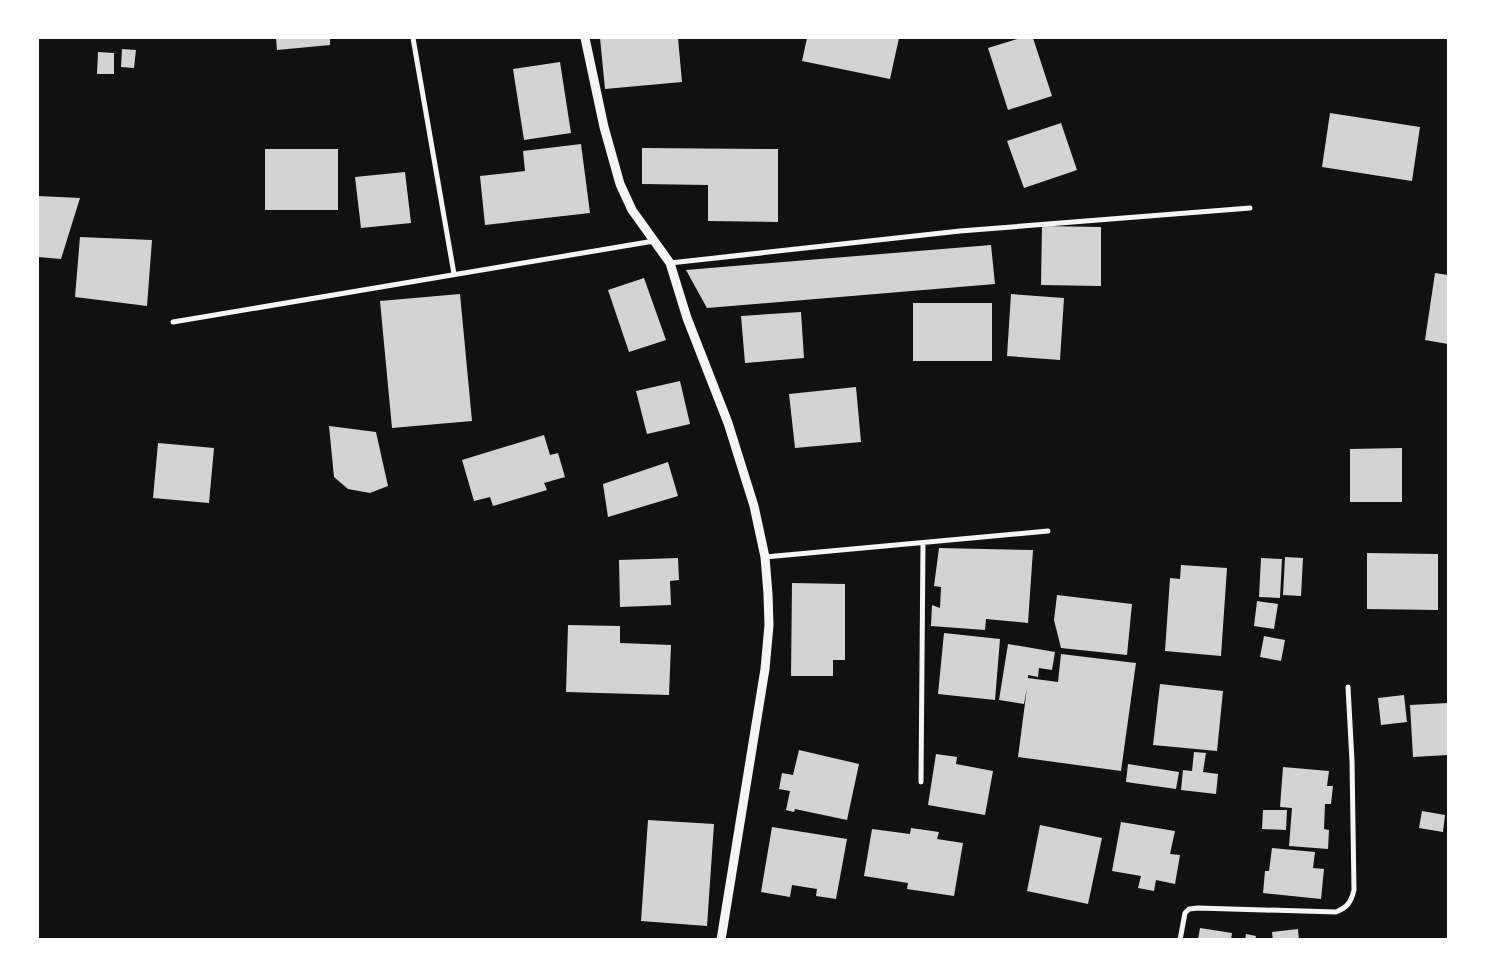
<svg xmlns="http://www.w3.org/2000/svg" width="1486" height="977" viewBox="0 0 1486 977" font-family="'Golos Text',sans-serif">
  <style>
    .building { fill: #d3d3d3 }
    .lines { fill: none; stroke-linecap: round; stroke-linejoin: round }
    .minor { stroke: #f5f5f5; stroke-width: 5 }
    .tertiary { stroke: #f5f5f5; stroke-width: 9 }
  </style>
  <rect width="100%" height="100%" fill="#111"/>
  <path class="building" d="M276,38h54v7l-53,5z
    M600,38h78l4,44 -77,7z
    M807,38h92l-9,41 -88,-18z
    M1020,38h13l19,58 -44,14 -20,-62z
    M122,49l14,1 -2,18 -13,-1z
    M98,52l16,1v21h-17z
    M560,62l11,71 -47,7 -11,-71z
    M1330,113l90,14 -8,54 -90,-14z
    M1061,123l16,47 -53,18 -17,-47z
    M581,144l9,69 -105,12 -5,-49 45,-5 -2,-20z
    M642,148l136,1v73l-70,-1v-36l-66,-1z
    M265,149h73v61h-73z
    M405,172l6,51 -50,5 -6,-51z
    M38,196l42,2 -19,61 -23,-2z
    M1042,226l59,1v59l-60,-1z
    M80,237l72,3 -5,66 -72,-9z
    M991,245l4,39 -288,24 -21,-38z
    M1435,273l13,2v69l-23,-4z
    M644,278l22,62 -37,12 -21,-62z
    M460,294l12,127 -80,7 -12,-127z
    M1011,294l53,4 -4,62 -53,-4z
    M913,303h79v58h-79z
    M801,312l3,46 -59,5 -4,-47z
    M680,381l10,43 -43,10 -11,-43z
    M856,387l5,55 -66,6 -6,-54z
    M329,426l47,6 12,54 -18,7 -22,-4 -14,-12z
    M544,435l6,20 8,-2 7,24 -21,6 3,7 -54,16 -3,-9 -16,4 -12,-41z
    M158,443l56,5 -5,55 -56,-5z
    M1402,448v54h-52v-53z
    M668,462l10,34 -70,21 -5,-33z
    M939,548l94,2 -5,73 -42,-4 -1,11 -54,-4 1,-21 8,3 1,-21 -7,-1z
    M1367,553l71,1v56l-71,-1z
    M1285,557l18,1 -2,38 -18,-1z
    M678,558l1,22 -9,1 1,24 -51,2 -1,-47z
    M1261,558l21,1 -2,39 -21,-1z
    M1181,565l46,3 -6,88 -56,-5 5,-73 10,1z
    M792,583l53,1v76h-12v16h-42z
    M1057,595l75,9 -5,51 -66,-7 -7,-28z
    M1257,601l21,3 -4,25 -20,-3z
    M568,625l52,1v17l51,2 -2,50 -103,-3z
    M944,633l56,6 -5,61 -57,-6z
    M1264,636l21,4 -4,21 -21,-4z
    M1008,644l47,8 -3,18 -13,-2 -1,9 -10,-2v3l30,4 3,-28 75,9 -15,108 -103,-14 9,-69 -3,16 -25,-4z
    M1160,684l63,7 -6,60 -64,-6z
    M1404,695l3,27 -26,3 -3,-27z
    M1448,703v52l-35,2 -3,-52z
    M799,750l60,14 -12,56 -52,-11 -1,3 -8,-2 4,-19 -11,-2 3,-16 11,2z
    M1194,752l12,1 -3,19 15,2 -2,20 -35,-4 2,-20 9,1z
    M936,754l21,3 -1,7 37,7 -8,44 -57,-10z
    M1128,764l51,8 -3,17 -50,-7z
    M1283,767l46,4 -2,15h6l-2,18h-6l-1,25 5,1 -1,19 -39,-3 3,-38 -12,-1z
    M1263,810h24l-1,20 -24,-1z
    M1422,811l23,4 -2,17 -24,-4z
    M648,820l66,4 -7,102 -66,-5z
    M1121,822l54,9 -5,23 10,1 -5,29 -19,-4 -2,11 -16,-3 3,-12 -29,-5z
    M1040,825l62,13 -14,66 -61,-13z
    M772,827l75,12 -11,60 -20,-3 1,-7 -25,-4 -2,12 -29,-5z
    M911,828l28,4 -2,7 26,4 -9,53 -47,-7 1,-6 -44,-7 8,-47 38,5z
    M1272,848l43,4 -2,16 11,1 -3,30 -58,-6 2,-22h4z
    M1200,928l32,5 -1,7h-33z
    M1298,929l1,11h-26l-1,-8z
    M1246,934l10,2 -1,4h-10z"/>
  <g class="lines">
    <path class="minor" d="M413,38l41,236
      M670,263l290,-32 290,-23
      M173,322l481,-81
      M765,557l283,-26
      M921,782l2,-239
      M1180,940l5,-27 4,-4 9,-1 138,4c12,-5 15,-10 18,-22l-2,-129 -4,-74"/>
    <path class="tertiary" d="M585,38l19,89 16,57 12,26 38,53 17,55 41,105 26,83 11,51 3,37 1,31 -4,44 -44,271"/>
  </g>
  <rect width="1486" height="977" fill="none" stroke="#ffffff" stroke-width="78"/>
</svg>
